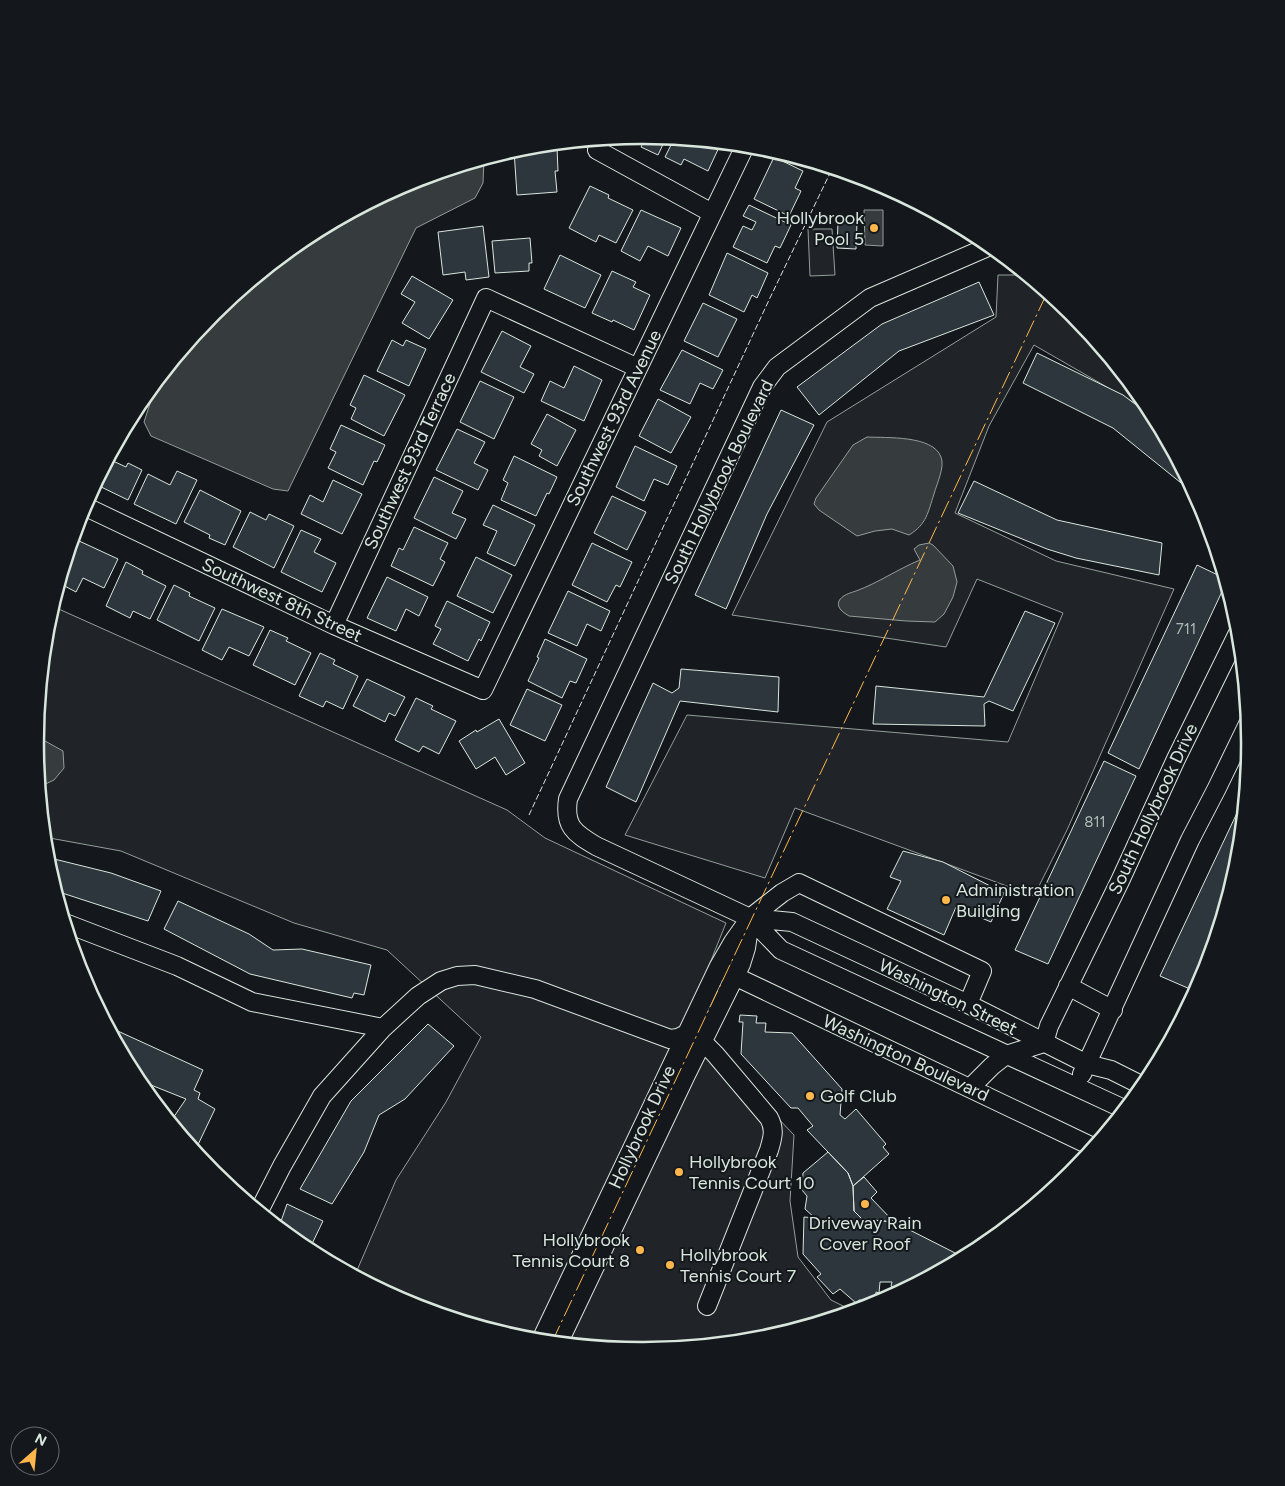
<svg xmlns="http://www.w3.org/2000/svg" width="1285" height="1486" viewBox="0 0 1285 1486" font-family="Figtree,sans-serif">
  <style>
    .green { fill: #202428; stroke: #939e99 }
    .water { fill: #363b3e; stroke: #939e99 }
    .building { fill: #2c363c; stroke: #d8e6dc }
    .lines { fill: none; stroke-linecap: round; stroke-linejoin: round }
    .minor-casing { stroke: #d8e6dc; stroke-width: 20 }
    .minor { stroke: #14181c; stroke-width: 18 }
    .fence { stroke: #d8e6dc; stroke-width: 1; stroke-dasharray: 6 2.5; stroke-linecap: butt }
    .power { stroke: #ffb74d; stroke-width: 1; stroke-dasharray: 18 4 2.5 4; stroke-linecap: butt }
    .poi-dot { fill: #ffb74d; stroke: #14181c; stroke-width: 2 }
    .labels { text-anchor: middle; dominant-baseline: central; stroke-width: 4; stroke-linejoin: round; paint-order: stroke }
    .number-label { font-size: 15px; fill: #adbab4 }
    .poi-label { font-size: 18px; fill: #d8e6dc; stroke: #14181c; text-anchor: start }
    .street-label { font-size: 18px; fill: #d8e6dc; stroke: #14181c }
    .rim { fill: none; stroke: #d8e6dc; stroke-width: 2.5 }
  </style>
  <rect width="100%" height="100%" fill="#14181c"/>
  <path class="green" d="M808,229h24l3,46 -25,1z
    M998,275h27l47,39 76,92 4,7 -118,-68 -45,81 -34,87 101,48 118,28 -107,241 -33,66 -239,-88 -30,70 -140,-43 62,-120 321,27 55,-129 -86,-34 -31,68 -214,-32 95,-193 169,-105z
    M52,606l455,204 38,28 181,85 -38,95 2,8 104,109 -4,66 8,56 33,43 22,11 -92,28 -119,11 -118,-11 -114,-35 -55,-29 41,-95 50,-78 35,-65 -94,-87 -93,-27 -173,-72 -77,-14 -9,-94 12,-119z"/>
  <path class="water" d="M484,159l-1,24 -8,15 -59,30 -128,263 -15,-2 -122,-53 -7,-14 13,-40 56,-69 92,-75 105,-56z
    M864,210h19v36l-18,-1z
    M867,437c19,1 66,-2 74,20 4,10 -4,26 -7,37 -6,18 -7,30 -25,41l-17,-6 -17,2 -18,5 -38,-26 -5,-6 2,-6 37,-53z
    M929,543l4,2 20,21 4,16 -4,15 -9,17 -9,8 -29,-1 -57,-5c-5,-3 -13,-8 -10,-15 3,-6 11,-8 17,-10 22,-8 42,-22 64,-31l-6,-11 5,-4z
    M36,736l27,15 1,17 -10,12 -15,7z"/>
  <path class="building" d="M641,136l25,2 -8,17 -17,-8 5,-9z
    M674,139l47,4 -13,28 -24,-12 -3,6 -16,-8z
    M557,147l1,24h-3l2,21 -40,3 -3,-45z
    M774,157l29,14 -8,17 6,3 -12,25 -35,-17z
    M590,186l19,9 -1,3 25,12 -17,33 -17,-8 -3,7 -27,-14z
    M749,205l42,20 -11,23 -5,-2 -8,17 -34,-16 10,-21 9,4 4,-8 -13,-6z
    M641,210l40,18 -13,28 -20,-10 -8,15 -19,-10z
    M838,222h19l-1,27 -19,-1z
    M483,226l6,51 -23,3 -1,-8 -22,3 -5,-43z
    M530,238l2,25h-3v8l-34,2 -3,-32z
    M727,253l41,20 -11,25 -5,-3 -8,17 -35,-17z
    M560,255l41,20 -16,33 -41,-19z
    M612,271l24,11 -3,5 17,8 -16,35 -21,-10 -1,2 -20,-9z
    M412,276l41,24 -24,39 -27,-16 13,-21 -14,-8z
    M979,282l15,33 -95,36 -80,64 -22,-28 85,-63z
    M703,303l34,16 -19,38 -34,-16z
    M502,331l29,15 -11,21 14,7 -10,19 -43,-21z
    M392,340l11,6 3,-6 20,9 -17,37 -32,-15z
    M682,350l41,20 -10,19 -13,-6 -10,21 -30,-14z
    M1037,353l86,42 32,24 37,70 -1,2 -78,-63 -90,-45z
    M574,366l28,14 -18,41 -43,-20 9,-20 14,7z
    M364,375l41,20 -21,41 -33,-17 5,-11 -6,-3z
    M480,381l34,16 -20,42 -34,-17z
    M658,399l33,18 -20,36 -32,-17z
    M781,410l33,15 -47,89 -41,95 -31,-14z
    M547,414l29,16 -19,36 -18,-10 3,-6 -11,-6z
    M341,425l44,20 -8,17 -3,-1 -11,24 -35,-17 8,-16 -6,-3z
    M457,429l28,13 -11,21 14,7 -10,20 -42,-20z
    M635,446l42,20 -9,19 -14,-6 -10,22 -28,-14z
    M113,451l4,2 -4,8 13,6 2,-4 14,7 -14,30 -33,-16z
    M514,456l43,21 -8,17 -2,-1 -11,23 -35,-16 7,-17 -5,-3z
    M177,471l20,9 -21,44 -42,-20 14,-30 22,11z
    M434,477l29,14 -11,22 14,6 -10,20 -42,-21z
    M333,480l29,14 -20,40 -41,-20 9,-19 13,7z
    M974,481l83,39 105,23 -3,32 -83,-17 -29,-9 -89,-36z
    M200,490l41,21 -16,34 -16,-7 1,-3 -26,-13z
    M612,496l34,16 -19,38 -33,-17z
    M493,505l42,20 -20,41 -28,-13 10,-22 -14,-6z
    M250,512l16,8 3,-6 25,12 -20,42 -41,-21z
    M414,527l34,16 -8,16 5,3 -12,24 -42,-20 8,-18 4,2z
    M301,530l20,9 -7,13 22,11 -14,29 -41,-20z
    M77,540l41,19 -14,29 -21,-10 -7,14 -17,-9 6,-18z
    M592,543l40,19 -12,25 -4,-2 -9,17 -35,-17z
    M476,557l36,18 -19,38 -36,-17z
    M126,562l17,9 -1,3 24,12 -16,33 -17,-8 -3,7 -24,-12z
    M1197,565l27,13 2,5 -87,186 -31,-16z
    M387,577l41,20 -9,19 -13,-7 -10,22 -29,-13z
    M174,585l16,8 -1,3 26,12 -16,33 -42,-21z
    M568,591l42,20 -9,20 -14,-7 -10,22 -29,-13z
    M447,601l43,21 -9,19 -2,-2 -11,22 -35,-17 8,-15 -6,-3z
    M222,609l42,18 -15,29 -20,-9 -7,13 -20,-10z
    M1025,611l30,12 -42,88 -24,-10 -5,3 1,22 -112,-2 3,-38 108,11z
    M270,630l18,8 -2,3 25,12 -16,32 -42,-20z
    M545,639l42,20 -11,24 -6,-2 -8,17 -34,-17 11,-23 -2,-1z
    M320,653l15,7 -2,4 25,12 -15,33 -17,-8 -3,6 -24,-11z
    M681,669l98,8 -1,35 -98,-11 -44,101 -30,-15 47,-104 19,10 7,-5z
    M367,679l38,18 -10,19 -6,-3 -4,9 -32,-16z
    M527,689l35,16 -17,36 -35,-16z
    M416,698l17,8 -2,3 25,12 -17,33 -16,-8 -4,6 -24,-12z
    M499,719l26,44 -19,12 -11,-18 -19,12 -17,-28 17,-11 1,2z
    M1104,761l32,15 -88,188 -33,-14z
    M1245,796l-7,66 -22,74 -26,53 -30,-13z
    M903,851l40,11 61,31 -13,29 -35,-15 -12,28 -57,-26 14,-28 -11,-4z
    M46,857l65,16 50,18 -13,30 -92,-30z
    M178,901l71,33 24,16 29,-1 69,16 -7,30 -10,-2 -2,5 -102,-24 -86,-45z
    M740,1015l17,1 -1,7h10l-1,9 27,1 50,56 -2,26 5,4 11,-10 30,35 -3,3 6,7 -36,32 -5,-13 -41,-43 6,-4 -15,-18h-7l-50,-54 2,-32h-4z
    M428,1024l26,22 -49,53 -26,16 -15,37 -32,52 -32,-15 51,-88z
    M109,1027l94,43 -9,20 6,3 -2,6 17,10 -20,42 -24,-30 15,-22 -50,-20z
    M828,1152l20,21 5,13 1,25 8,8 32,3 69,35 -63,34 -9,-5 1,-4h-12l-1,11 -3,-1 -1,10 -16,-2 -3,3 -16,-14 -7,5 -16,-17 4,-3 -18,-20 1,-37 11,1 -10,-9 2,-13 -5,-6 1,-17z
    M864,1177l13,15 -6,6 23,24 -32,-3 -8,-8 -1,-25z
    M287,1204l36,17 -14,29 -30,-23z"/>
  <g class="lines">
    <defs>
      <path id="minor" d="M602,139l-5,11 115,63
        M990,246l-120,52 -93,69 -15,20 -194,412c-4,27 6,34 28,47l154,72 42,4 176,82 119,60 24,6 32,16
        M84,506l250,119 149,65 262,-544
        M334,625l152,-327 152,70
        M750,918l31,32 343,159
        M65,923l112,43 75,36 131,26
        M726,972l367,175
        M1068,986l45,24
        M1082,1074l108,-234 27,-52 31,-64
        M970,1088l22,-22 14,-11 38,-12 5,-17 71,-145 56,-122 63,-128
        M259,1211l23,-45 40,-70 61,-68 35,-32 23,-15 16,-5 18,-1 60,14 135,50 8,-1 8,-4 17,8 12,12 54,64c6,11 4,19 0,32l-62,156
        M541,1340l177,-372 15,-26 17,-24 32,-25 17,-10 183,88 -14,33
        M559,1342l127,-267 55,-111 5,-16 4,-27"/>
    </defs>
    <use href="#minor" class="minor-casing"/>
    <use href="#minor" class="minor"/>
    <path class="fence" d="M529,815l240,-515 63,-131"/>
    <path class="power" d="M552,1342l495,-1049"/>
  </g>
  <g class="poi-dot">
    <circle cx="874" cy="228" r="5"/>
    <circle cx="946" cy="900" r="5"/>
    <circle cx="810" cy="1096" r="5"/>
    <circle cx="679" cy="1172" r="5"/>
    <circle cx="865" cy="1204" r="5"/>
    <circle cx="640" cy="1250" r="5"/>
    <circle cx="670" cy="1265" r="5"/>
  </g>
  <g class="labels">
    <g class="number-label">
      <text x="1186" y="629">711</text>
      <text x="1095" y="822">811</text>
    </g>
    <g class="poi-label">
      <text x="864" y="218" text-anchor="end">Hollybrook<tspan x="864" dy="21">Pool 5</tspan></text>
      <text x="956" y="890">Administration<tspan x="956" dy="21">Building</tspan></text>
      <text x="820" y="1096">Golf Club</text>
      <text x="689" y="1162">Hollybrook<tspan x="689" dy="21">Tennis Court 10</tspan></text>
      <text x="865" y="1223" text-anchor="middle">Driveway Rain<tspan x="865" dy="21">Cover Roof</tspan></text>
      <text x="630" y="1240" text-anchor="end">Hollybrook<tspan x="630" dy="21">Tennis Court 8</tspan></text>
      <text x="680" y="1255">Hollybrook<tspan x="680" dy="21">Tennis Court 7</tspan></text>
    </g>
    <g class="street-label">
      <text transform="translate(614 418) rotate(-64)">Southwest 93rd Avenue</text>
      <text transform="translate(410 461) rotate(-65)">Southwest 93rd Terrace</text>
      <text transform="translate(719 482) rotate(-64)">South Hollybrook Boulevard</text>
      <text transform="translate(282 600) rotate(25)">Southwest 8th Street</text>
      <text transform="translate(1153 809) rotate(-65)">South Hollybrook Drive</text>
      <text transform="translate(948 997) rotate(26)">Washington Street</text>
      <text transform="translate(906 1058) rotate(25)">Washington Boulevard</text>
      <text transform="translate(642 1127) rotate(-65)">Hollybrook Drive</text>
    </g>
  </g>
  <path d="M0 0H1285V1486H0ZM642 144H643A598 598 0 0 1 1241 742V744A598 598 0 0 1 643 1342H642A598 598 0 0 1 44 744V742A598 598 0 0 1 642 144Z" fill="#14181c" fill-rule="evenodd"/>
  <path class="rim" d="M642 144H643A598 598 0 0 1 1241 742V744A598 598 0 0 1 643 1342H642A598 598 0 0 1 44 744V742A598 598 0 0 1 642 144Z"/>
  <g transform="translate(35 1451) rotate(27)"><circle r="24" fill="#14181c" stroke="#626a69"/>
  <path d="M0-4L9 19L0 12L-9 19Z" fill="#ffb74d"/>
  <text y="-8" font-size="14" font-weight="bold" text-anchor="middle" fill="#d8e6dc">N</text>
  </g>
</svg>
